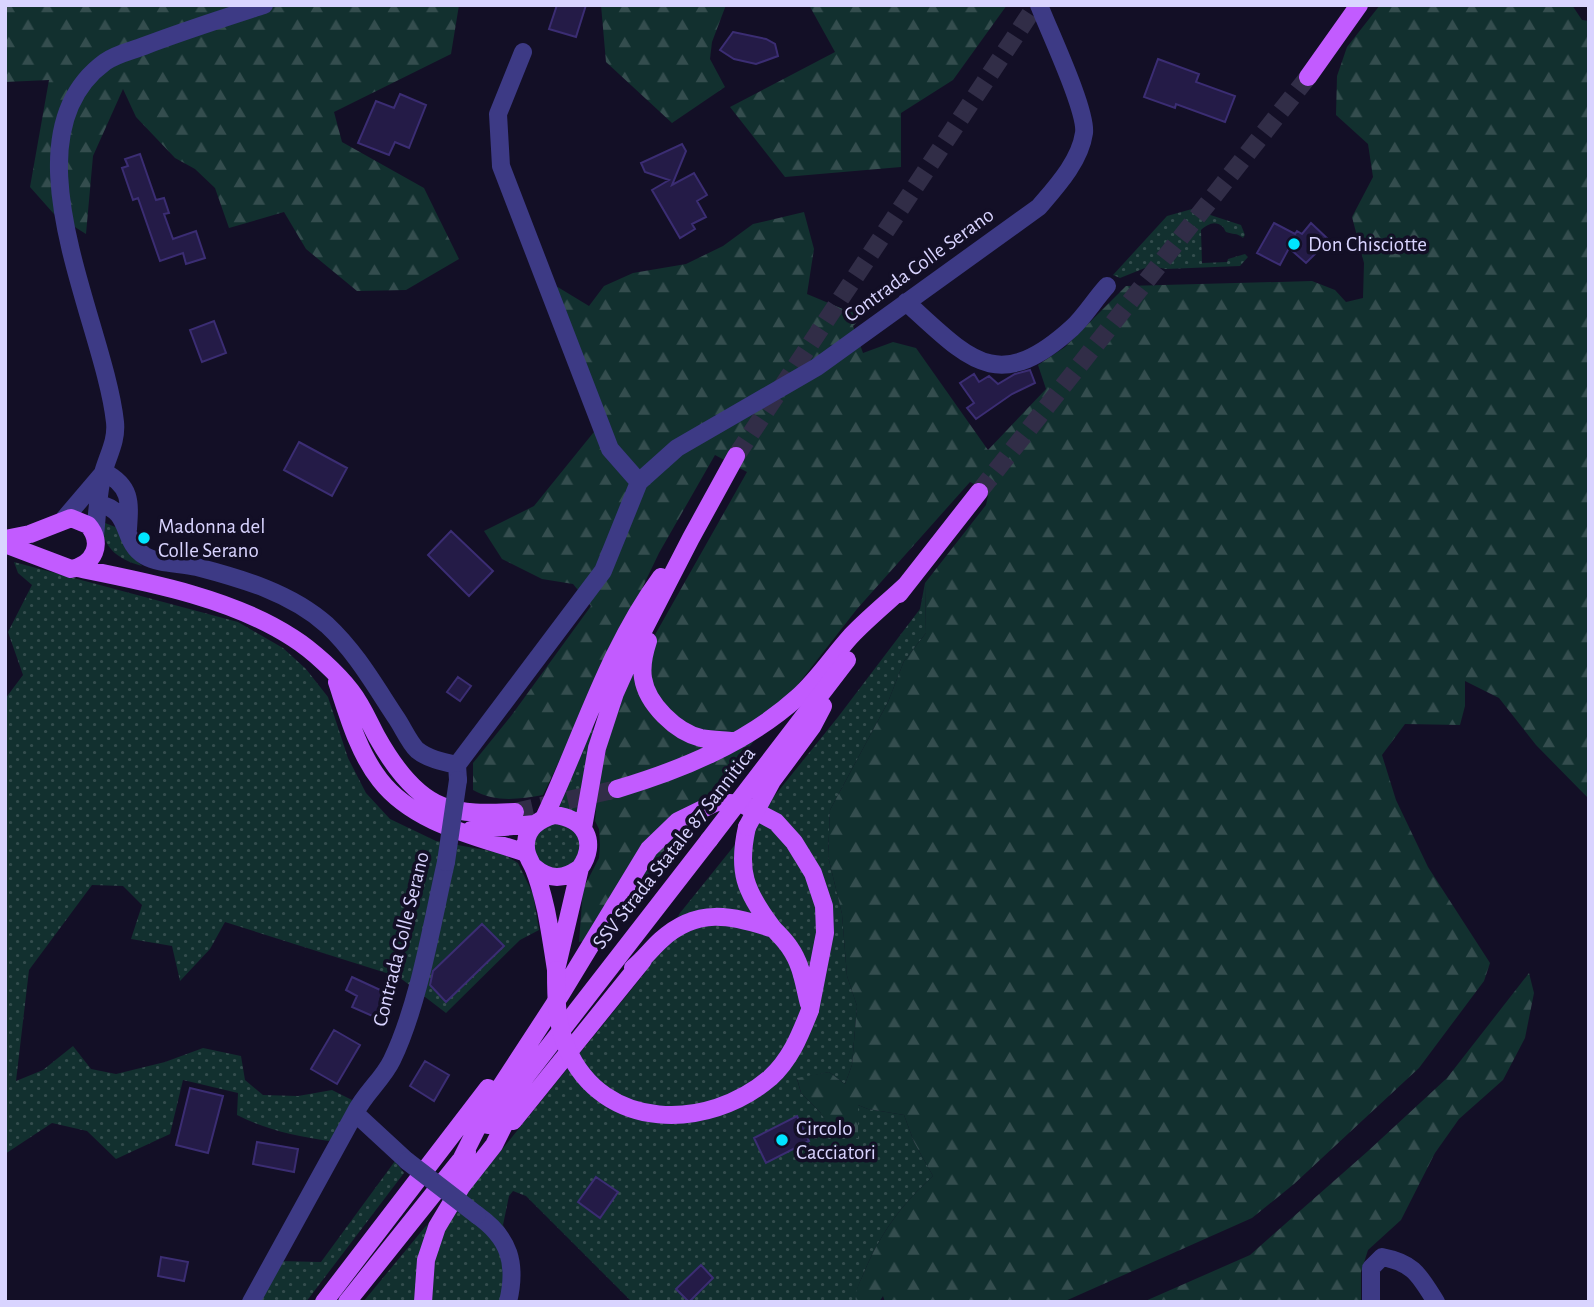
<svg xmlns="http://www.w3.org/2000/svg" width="1594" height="1307" viewBox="0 0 1594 1307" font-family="'Alegreya Sans',sans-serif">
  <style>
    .grass { fill: url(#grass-dots) }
    .forest { fill: url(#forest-firs) }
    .building { fill: #241b47; stroke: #3b2d73; stroke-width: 2 }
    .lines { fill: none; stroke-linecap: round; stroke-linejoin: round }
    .major-tunnel { stroke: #312d47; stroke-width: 18; stroke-dasharray: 18 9; stroke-linecap: butt }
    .minor { stroke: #3d3a85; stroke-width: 18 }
    .major { stroke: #c25bff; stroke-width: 18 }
    .minor-bridge { stroke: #3d3a85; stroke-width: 18 }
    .major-bridge { stroke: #c25bff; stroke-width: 18 }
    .poi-dot { fill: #00e5ff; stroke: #130f26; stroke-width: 2.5 }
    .labels { text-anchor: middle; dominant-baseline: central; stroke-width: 7; stroke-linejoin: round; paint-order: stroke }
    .poi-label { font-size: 21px; fill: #d9d4ff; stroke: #130f26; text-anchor: start }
    .street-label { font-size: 21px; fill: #d9d4ff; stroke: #130f26 }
  </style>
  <defs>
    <pattern id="grass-dots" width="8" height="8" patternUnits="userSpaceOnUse" patternTransform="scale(1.75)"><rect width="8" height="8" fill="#12302f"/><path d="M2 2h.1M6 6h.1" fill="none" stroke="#344d4e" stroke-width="1.8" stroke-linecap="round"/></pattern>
    <pattern id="forest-firs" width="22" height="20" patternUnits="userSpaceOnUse" patternTransform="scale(1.75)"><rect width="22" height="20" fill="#12302f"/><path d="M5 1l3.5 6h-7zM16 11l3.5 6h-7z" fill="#344d4e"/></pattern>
  </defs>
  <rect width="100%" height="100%" fill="#130f26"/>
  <path class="grass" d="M1192,209l49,16 4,10 -2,3c-7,-6 -10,-3 -17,-6 -1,-1 -2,-4 -3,-5 -8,-7 -15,-3 -22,3l1,33 25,-1 1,-3 17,-5 3,3 -8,9 -74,3 -16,-3 -30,12 -7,-3 54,-59z
    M105,523l13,5 8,22 16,16c-22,-6 -37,-16 -41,-39z
    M14,562l224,60 45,26 23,21 22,28 20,61 18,35 24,26 46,22 65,12 17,10 15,31 6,36 -19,10 -74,73 -47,-36 -174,-55 -15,27 -30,32 -8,-35 -41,-7 11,-34 -19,-19 -31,-1 -63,85 -13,111 27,-11 30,-24 18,23 25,5 49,-12 38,-14 38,8 4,24 18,15 35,1 34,-6 20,10 -5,18 -18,23c-33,-5 -63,-11 -92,-26l1,-22 -55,-13 -13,54 -54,25 -29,-28 -35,-8 -47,31v-455l18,-24 -15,-43 24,-47 -14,-12z
    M925,583l1,50 -22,28 -16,41 -58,108 -2,46 14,58 5,62 10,30 -5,59 -7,19 -16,-12 -32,7 4,14 19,19 17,25 21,-32 10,4 36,6 10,27 19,34c-33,30 -53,58 -70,99 -4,9 -8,17 -7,27h-224l-106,-106 -13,-5 -4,5 -6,29 9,18 3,59h-152l62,-75 53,-48 166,-205 36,-61 158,-196 82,-108z
    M594,723l-15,94 -27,-7z
    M534 846a23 23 0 1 1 46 0a23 23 0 1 1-46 0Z
    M395,1161l9,12 -98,129h-50l23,-41 42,1z"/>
  <path class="forest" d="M5,5h454l-8,49 -117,58 8,30 82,46 35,71 -53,31 -49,1 -51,-42 -22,-37 -55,16 -14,-40 -20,-19 -20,-11 -39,-41 -13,-28 -30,67 -7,78 -32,-20 -24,-27 19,-107 -44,2z
    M601,5h125l-14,37 -2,17 15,28 -53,36 -66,-61z
    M809,5h198l-54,75 -52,33v54l-116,10 -55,-70 105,-55z
    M1380,5h192l10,15 7,1v778l-53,-54 -37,-47 -34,-17v25l-5,19 -55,-1 -23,31 14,45 32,67 62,96 -6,18 -65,87 -125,116 -42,34 -189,84h-178l-2,-6 -4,6h-23c-2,-10 3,-18 7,-27 17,-41 37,-69 70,-99l-19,-34 -10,-27 -36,-6 -10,-4v33l-22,-1 -16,-25 -19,-19 -4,-15 32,-6 16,12 7,-19 5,-59 -10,-30 -5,-62 -14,-58 2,-46 58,-108 16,-41 22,-28 -1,-50 61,-78 3,-14 -19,-9 -113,127 -257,329 -21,4 4,-53 16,-31 1,-13 -1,-16 -4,-8 3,-38 19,-81 130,-230 -32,-17 -56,98 -116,242c-24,4 -47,8 -70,-5v-27l38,-47 80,-110 -18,-22 -31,-5 -40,-20 -18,-28 50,-25 72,-89 -50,-131 33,20 15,-20 29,-13 53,-9 37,-18 30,-22 51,-12 10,37 -7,45 43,18 37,-18 -34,32 10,27 30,-11 23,6 72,102 58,-61 -8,-24 27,-18 61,-61 186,-5 23,9 11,12 17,-4 1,-35 -12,-46 21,-40 -5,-33 -32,-29 1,-39 10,-29z
    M1529,973l5,20 -9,45 -22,42 -44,39 -24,34 -34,67 -33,30 -7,22v30h-218l107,-47 118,-104 79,-73z"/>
  <path class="building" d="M557,5h29l-10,32 -27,-8z
    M733,32l33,7 9,5 3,12 -22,8 -22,-5 -14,-9z
    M1158,59l41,15 -3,8 39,14 -10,26 -49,-18 -1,4 -31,-11z
    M400,94l26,11 -17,43 -14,-6 -6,13 -31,-12 18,-42 18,7z
    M682,144l4,7 -14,34 22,-12 13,22 -10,6 9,16 -14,7 3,5 -15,9 -28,-48 17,-10 -24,-8 -4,-9z
    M140,154l16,46 8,-2 5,15 -5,1 9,25 23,-8 9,27 -19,6 -3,-11 -23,8 -22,-63 -5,2 -11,-32 6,-2 -3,-7z
    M1274,223l21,11 2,-3 5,3 9,-11 18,17 -23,23 -17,-15 -9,17 -23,-12z
    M214,321l12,32 -24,9 -12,-32z
    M1030,370l5,13 -23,11 -36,25 -9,-11 7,-5 -14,-20 14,-9 5,8 10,-6 9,8 17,-10z
    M299,442l48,26 -15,28 -48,-26z
    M451,531l42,40 -24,25 -41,-41z
    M458,677l13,9 -11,15 -13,-9z
    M482,924l22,22 -58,56 -16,-17 3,-14z
    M352,977l37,17 -12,24 -25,-11 5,-11 -11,-6z
    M334,1030l26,15 -23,39 -26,-15z
    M425,1061l24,14 -15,26 -24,-15z
    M190,1088l33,8 -15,57 -32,-8z
    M797,1116l12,25 -43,22 -12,-25z
    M257,1142l41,7 -4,23 -41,-8z
    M596,1177l22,15 -18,26 -22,-16z
    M161,1257l27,5 -4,19 -26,-5z
    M701,1265l12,13 -24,24 -13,-13z"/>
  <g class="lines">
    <path class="major-tunnel" d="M736,456l300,-451
      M979,492l329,-415
      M515,812l102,-23"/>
    <path class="minor" d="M523,52l-25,62 3,52 109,283 29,33
      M906,302c63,57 91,94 166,26 13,-12 23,-29 35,-42
      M104,472c27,14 26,29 24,57
      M99,504c34,7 21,37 46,52 14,8 36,7 52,11 46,12 94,26 130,58 29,27 48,61 70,94 6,9 12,23 20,31 11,9 26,12 40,15
      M64,519l40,-47
      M95,536c2,-21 3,-43 8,-63 5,-18 14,-32 12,-51 -11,-101 -114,-284 -10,-360 11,-8 26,-11 39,-16 39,-15 80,-28 120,-41
      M458,780l-1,-15 146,-194 36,-89 38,-34 140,-81 222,-160c18,-21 41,-46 45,-74 3,-22 -35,-102 -45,-128
      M407,1161l-52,-48c10,-20 28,-34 37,-53 27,-56 40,-137 54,-198
      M477,1215c33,23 40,49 31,87
      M251,1302l104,-189
      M1371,1302v-34l11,-11c32,6 37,18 54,45"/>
    <path class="major" d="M1308,77l51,-72
      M5,539l25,-5 41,-16 17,7c16,18 6,40 -17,44l-66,-25
      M77,568c70,14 155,30 216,70 19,12 44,35 58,53 11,14 18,31 26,46 14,25 37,58 65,69 24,9 48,7 73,6
      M899,594l80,-102
      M648,641c-4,12 -7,24 -5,37 4,26 33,54 58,60 10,2 22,2 32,3
      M337,682c11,33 21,70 43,98 34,44 96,56 146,73
      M617,789c64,-19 130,-46 181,-92 20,-18 35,-41 53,-61 17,-18 37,-34 55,-51
      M554,815c31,3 44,27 26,53l-24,102c-3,-20 -6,-40 -10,-60 -3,-13 -7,-29 -12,-41 -4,-9 -9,-15 -8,-26 1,-16 14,-24 28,-28z
      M544,818c38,-80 64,-169 117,-241
      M747,827c-10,44 -2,64 25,100 6,7 13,13 18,21 12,17 14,37 19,56
      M583,828l14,-80 18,-55 25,-56 51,-99 45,-82
      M471,830l64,-6
      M534,867c15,13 30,13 46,1
      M633,968c11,-9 18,-19 28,-28 36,-33 70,-25 113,-11
      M513,1121l130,-161
      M488,1125l221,-285
      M461,1160l27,-54 73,-112 88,-145 29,-28 39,-19 25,2 34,18 18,20 19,31 11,33 1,27 -15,77
      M324,1302l164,-214
      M347,1302l120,-150
      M423,1302l3,-42 11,-33 24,-40 33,-42 21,-42"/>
    <path class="minor-bridge" d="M446,862l12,-82
      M407,1161l70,54"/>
    <path class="major-bridge" d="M747,827l25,-46 40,-54 11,-21
      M709,840l138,-180
      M556,970c0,26 0,53 11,78 36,84 141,83 203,30 21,-19 30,-43 40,-68"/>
  </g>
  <g class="poi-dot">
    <circle cx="1294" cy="244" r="7"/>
    <circle cx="144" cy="538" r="7"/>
    <circle cx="782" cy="1140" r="7"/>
  </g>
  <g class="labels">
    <g class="poi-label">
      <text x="1308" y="244">Don Chisciotte</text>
      <text x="158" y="526">Madonna del<tspan x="158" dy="24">Colle Serano</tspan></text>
      <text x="796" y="1128">Circolo<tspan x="796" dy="24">Cacciatori</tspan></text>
    </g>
    <g class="street-label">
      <text transform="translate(919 265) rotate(-36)">Contrada Colle Serano</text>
      <text transform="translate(674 848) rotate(-52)">SSV Strada Statale 87 Sannitica</text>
      <text transform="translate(401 939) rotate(-76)">Contrada Colle Serano</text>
    </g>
  </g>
  <rect width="1594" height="1307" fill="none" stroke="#d9d4ff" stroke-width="14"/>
</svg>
